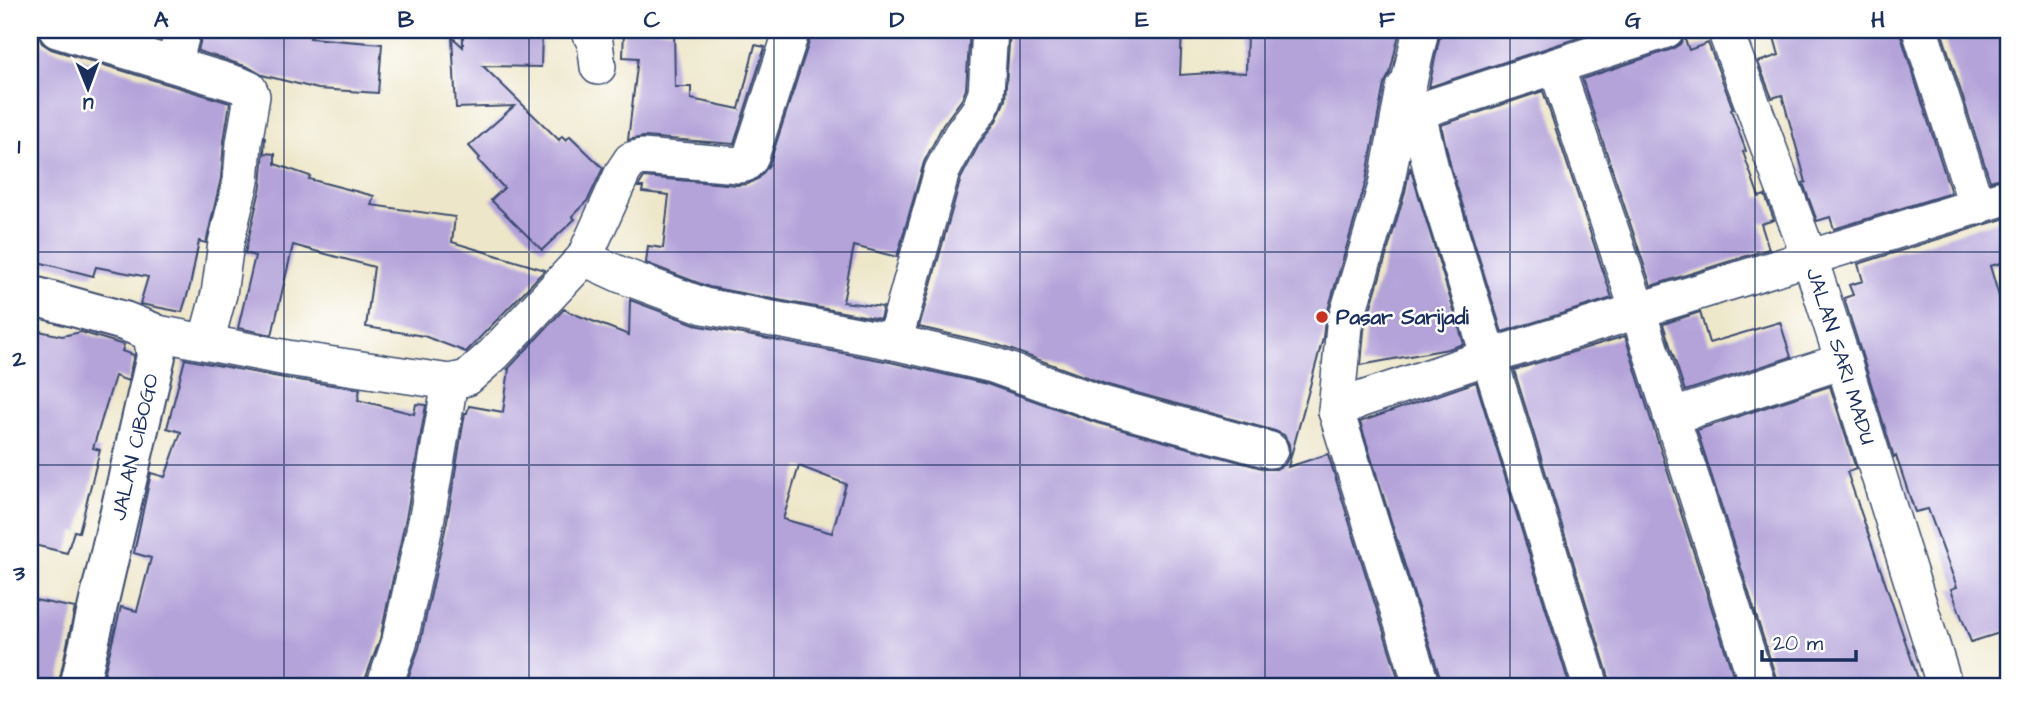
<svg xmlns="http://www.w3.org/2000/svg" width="2039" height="717" viewBox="0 0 2039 717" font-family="'Architects Daughter',sans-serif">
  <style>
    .building { fill: #b3a3d9; fill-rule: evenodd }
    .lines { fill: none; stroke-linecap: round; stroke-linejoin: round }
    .street-casing { stroke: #3a4a6e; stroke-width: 38 }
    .secondary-casing { stroke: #3a4a6e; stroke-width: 42 }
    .street { stroke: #fff; stroke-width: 35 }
    .secondary { stroke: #fff; stroke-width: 38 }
    .grid { fill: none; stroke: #1b2f5e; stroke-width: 2; stroke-opacity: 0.55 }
    .poi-dot { fill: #c8321e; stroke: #fff; stroke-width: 2.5 }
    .labels { text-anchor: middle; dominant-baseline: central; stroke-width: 5; stroke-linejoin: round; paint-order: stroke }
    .poi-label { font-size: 21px; font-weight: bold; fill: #1b2f5e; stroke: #fff; text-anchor: start }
    .street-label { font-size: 21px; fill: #1b2f5e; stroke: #fff }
    .neatline { fill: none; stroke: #1b2f5e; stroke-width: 2.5 }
    .grid-label { font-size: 23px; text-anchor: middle; font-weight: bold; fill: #1b2f5e }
  </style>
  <rect width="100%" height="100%" fill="#fff"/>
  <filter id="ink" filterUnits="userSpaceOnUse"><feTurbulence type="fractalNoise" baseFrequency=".0143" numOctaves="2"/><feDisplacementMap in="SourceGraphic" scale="14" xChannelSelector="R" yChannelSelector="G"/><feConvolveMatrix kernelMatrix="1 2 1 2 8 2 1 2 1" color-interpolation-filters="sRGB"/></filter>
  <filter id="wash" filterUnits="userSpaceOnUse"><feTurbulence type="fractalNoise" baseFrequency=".00686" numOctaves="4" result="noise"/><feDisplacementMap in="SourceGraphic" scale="28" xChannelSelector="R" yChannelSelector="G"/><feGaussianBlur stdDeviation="1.57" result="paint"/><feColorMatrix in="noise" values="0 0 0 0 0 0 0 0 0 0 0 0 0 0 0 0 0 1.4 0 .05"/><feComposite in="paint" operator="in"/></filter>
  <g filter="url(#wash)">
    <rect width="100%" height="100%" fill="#ede6c8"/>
    <g id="blocks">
      <path class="building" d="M30,30h7l1,5 4,8 9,6 179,54 -6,38 -3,37 -15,65 -7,-2 -9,45 -8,26 -42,-8 8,-27 -52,-10 -3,9 -63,-16z
        M203,30h109l-2,8 72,6 -4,49 -60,-4 -56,-14 -14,-8 -50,-16z
        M463,30h79l-1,37 -58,-1 76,74 3,-4 4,4 4,-4 33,32 -15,32 -16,16 3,3 -33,31 -51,-50 13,-12 -26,-28 2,-2 -11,-12 45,-40 -58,2 -4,-71 11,10z
        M624,30h50l1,57h16v12l48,10 16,-64 10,2 -31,97 -90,-7 -16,3 10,-82 -15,-1z
        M812,30h158l-4,59 -4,10 -19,26 -19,37 -27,95 -43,-11 -11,56 40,5 -3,12 -171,-32 -63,-24 2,-17 15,2 6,-53 -27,-3 1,-5h-5l6,-10 93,8 11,-1 11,-6 10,-13 42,-129z
        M1010,30h172l-2,45 47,-3 19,1 1,-43h153l-10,43 -6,11 -18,97 -41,139 -2,18 -35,129 40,-13 73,233h-996l14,-39 28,-127 18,-108h2l2,-7 34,6 6,-43h-1l56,-60 5,3 60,23 1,-35 70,26 190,36 97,22 110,39 168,46h11l9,-5 5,-9 -1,-11 -5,-9 -9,-4 -167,-46 -110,-40 -79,-18 42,-149 17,-32 18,-25 9,-21zM799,466l47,18 -14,49 -49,-14z
        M1441,30h161l-173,57z
        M1772,30h128l1,6 50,157 -117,36 -4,-12 -13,4 -14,-38 3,-1 -24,-87 -10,3 -14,-36 21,-7z
        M1941,30h68v146l-19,5z
        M1684,37l5,13 19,-7 25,66 -2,1 15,41 -3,1 16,45 6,-2 9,25 -13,4 8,25 -118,37 -69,-207 90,-30 8,-5z
        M1543,91l69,207 -110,34 -51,-164 -10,-43z
        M265,137l-1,16 11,1v10l35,12 -1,3 65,17 -3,9 84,12 -3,25 93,28 -79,82 -42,-16 -58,-9 8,-60 -81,-22 -21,90 -34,-7 17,-72 -10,-3 16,-67z
        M1410,167l54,177 -16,5 -87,16 3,-35 41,-138z
        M2009,217v44l-19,5 19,64v300l-38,12 -20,-53 6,-2 -29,-78 -13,3 -19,-56 -2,1 -50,-159 9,-3 -4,-10 14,-4 -5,-17z
        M1700,312l9,31 71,-21 11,35 -106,34 -22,-67z
        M30,329l32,7 19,-4 43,13 -2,6 12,4 -6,26 -13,-5 -22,72 7,2 -21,82 -5,-1 -7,22 -37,-9z
        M1625,336l27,87 85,264h-126l-1,-6 -96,-311z
        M185,359l99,19 76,11 -2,11 56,14 2,-10 10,1 -19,108 -27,126 -15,41 -1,7h-263l20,-80 16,4 14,-53 -17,-5 17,-80 14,4 16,-45 -14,-4z
        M1476,382l94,305h-128l-1,-6 -81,-259z
        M1830,386l26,83 -9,3 74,215h-143l-1,-6 -80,-251z
        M30,599l45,9 -17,79h-28z"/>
    </g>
  </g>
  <g filter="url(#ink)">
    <use href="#blocks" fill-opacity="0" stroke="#3a4a6e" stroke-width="2"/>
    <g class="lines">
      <defs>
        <g id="street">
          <path d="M57,30l183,55 9,4 3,7 -8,47 -3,38 -15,62 -7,51 -13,48"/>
          <path d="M588,30l7,12 3,25"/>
          <path d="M1421,30l-12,52 -5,6 -18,98 -42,140 -8,85 86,276"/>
          <path id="s1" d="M1725,30l85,229 33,102 102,326"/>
          <path d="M1920,30l57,177"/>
          <path d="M174,64l9,-34"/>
          <path d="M1556,66l82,245 120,376"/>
          <path d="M584,258l37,17 83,31 190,36 99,23 109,39 168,46"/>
          <path d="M152,332l135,26 163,24 17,-4 27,-24 90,-96 39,-86 8,-12 11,-3 97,8 6,-1 5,-5 42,-129"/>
          <path d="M894,342l48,-171 19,-36 19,-26 6,-16 4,-63"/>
          <path d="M1336,411l23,-11 129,-43 521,-161"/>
          <path d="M1671,417l172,-56"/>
          <path d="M384,687l15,-43 28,-127 23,-135"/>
          <path d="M1591,687l-159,-514 -12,-51 -1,-11 247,-81"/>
        </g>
        <path id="secondary" d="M30,295l94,26 28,11 4,24 -77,331"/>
      </defs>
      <use href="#street" class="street-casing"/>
      <use href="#secondary" class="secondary-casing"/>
      <use href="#street" class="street"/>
      <use href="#secondary" class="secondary"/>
    </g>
  </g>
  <path class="grid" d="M284,30v657M529,30v657M774,30v657M1020,30v657M1265,30v657M1510,30v657M1755,30v657M30,252h1979M30,465h1979"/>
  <circle class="poi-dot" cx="1322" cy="317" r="7"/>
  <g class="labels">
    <g class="poi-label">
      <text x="1336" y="317">Pasar Sarijadi</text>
    </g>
    <g class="street-label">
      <text stroke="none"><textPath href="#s1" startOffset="346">JALAN SARI MADU</textPath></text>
      <text transform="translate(135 447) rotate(-77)">JALAN CIBOGO</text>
    </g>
  </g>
  <rect width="2039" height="717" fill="none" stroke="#fff" stroke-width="77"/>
  <g transform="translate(88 88) rotate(179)" stroke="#ffffff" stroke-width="5" paint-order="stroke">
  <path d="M0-5L12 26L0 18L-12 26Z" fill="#1b2f5e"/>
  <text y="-10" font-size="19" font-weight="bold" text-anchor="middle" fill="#1b2f5e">U</text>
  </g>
  <path d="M1762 650v10h94v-10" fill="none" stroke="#1b2f5e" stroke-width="3.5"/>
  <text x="1773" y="650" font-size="21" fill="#1b2f5e" stroke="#ffffff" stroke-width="5" paint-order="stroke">20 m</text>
  <rect x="38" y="38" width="1962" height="640" class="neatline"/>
  <g class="grid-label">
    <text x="161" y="27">A</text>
    <text x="406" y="27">B</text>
    <text x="652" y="27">C</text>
    <text x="897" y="27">D</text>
    <text x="1142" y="27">E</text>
    <text x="1387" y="27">F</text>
    <text x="1633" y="27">G</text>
    <text x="1878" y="27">H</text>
    <text x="19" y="153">1</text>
    <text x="19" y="366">2</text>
    <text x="19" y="580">3</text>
  </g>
</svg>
